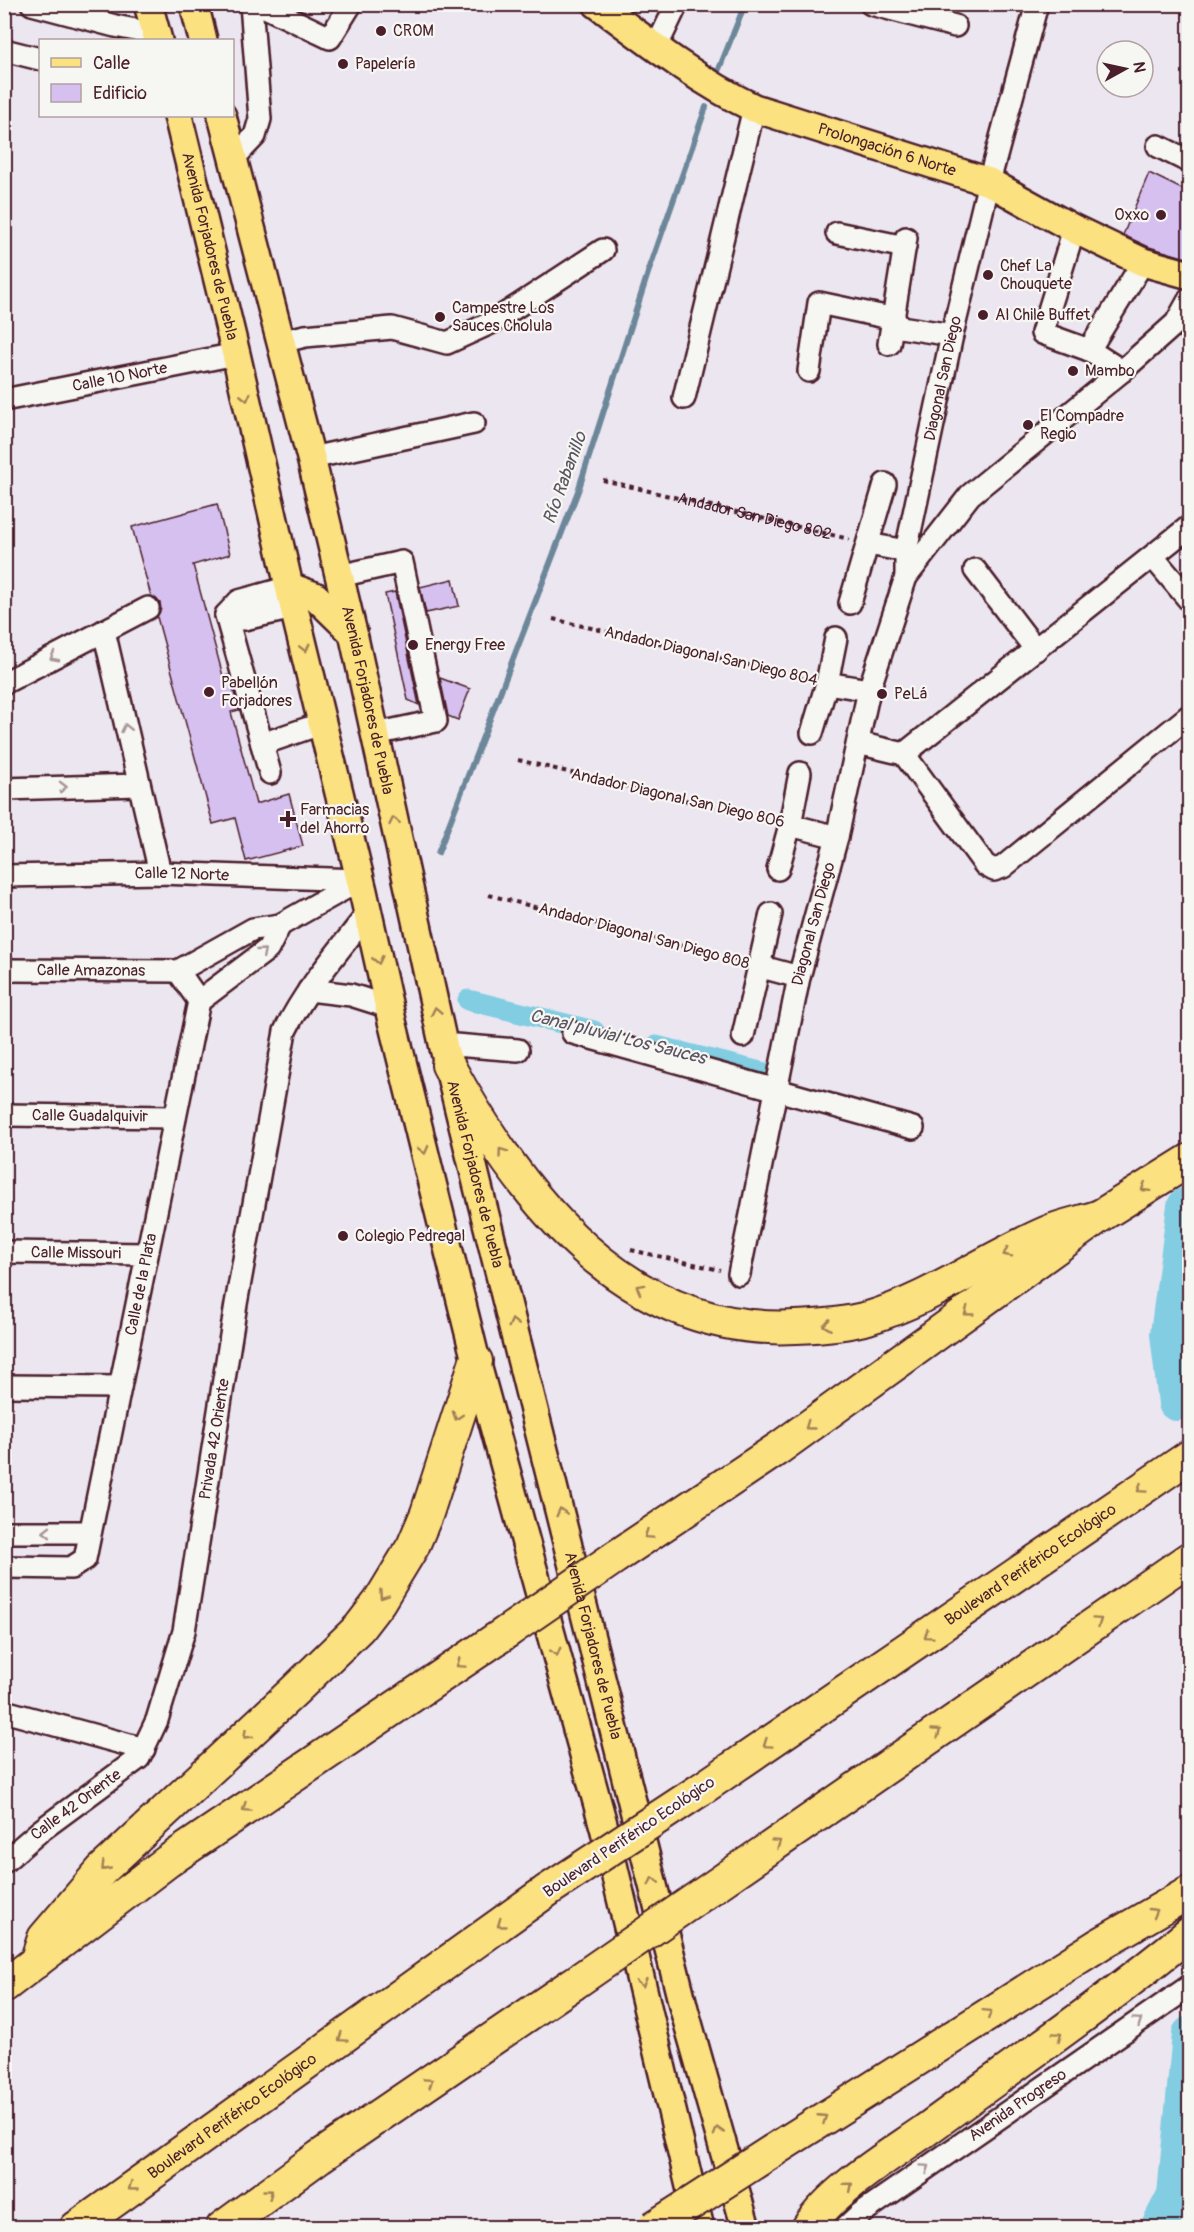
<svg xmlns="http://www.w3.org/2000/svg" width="1194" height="2232" viewBox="0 0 1194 2232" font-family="Pangolin,sans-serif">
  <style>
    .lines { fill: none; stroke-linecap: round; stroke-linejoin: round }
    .stream { stroke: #6c8799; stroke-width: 6 }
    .canal { stroke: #82cde2; stroke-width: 21 }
    .river { stroke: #82cde2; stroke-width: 36 }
    .building { fill: #d6c0f0; stroke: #4a1f2b; stroke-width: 1.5 }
    .minor-casing { stroke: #4a1f2b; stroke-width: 26 }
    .major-casing { stroke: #4a1f2b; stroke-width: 32 }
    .highway-casing { stroke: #4a1f2b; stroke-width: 36 }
    .path { stroke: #4a1f2b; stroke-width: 4; stroke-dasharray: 4.5 4.5; stroke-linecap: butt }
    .minor { stroke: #f6f6f2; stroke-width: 21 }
    .major { stroke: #fbe180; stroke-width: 27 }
    .highway { stroke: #fbe180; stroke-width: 32 }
    .highway-bridge-casing { stroke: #4a1f2b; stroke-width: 36; stroke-linecap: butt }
    .highway-bridge { stroke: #fbe180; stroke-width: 32 }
    .oneway { stroke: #a28056 }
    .oneway2 { stroke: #a99598 }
    .poi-dot { fill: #4a1f2b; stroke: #f6f6f2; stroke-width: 2 }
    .labels { text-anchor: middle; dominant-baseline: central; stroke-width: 4.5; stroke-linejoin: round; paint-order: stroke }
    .poi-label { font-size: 16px; fill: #4a1f2b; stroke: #f6f6f2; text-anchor: start }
    .street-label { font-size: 16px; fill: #4a1f2b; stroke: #f6f6f2 }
    .water-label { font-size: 18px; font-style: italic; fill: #5b5362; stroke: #f6f6f2 }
  </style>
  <rect width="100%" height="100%" fill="#ece6f1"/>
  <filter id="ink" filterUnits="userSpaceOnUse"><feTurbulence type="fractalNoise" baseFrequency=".0167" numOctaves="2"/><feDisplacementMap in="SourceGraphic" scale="12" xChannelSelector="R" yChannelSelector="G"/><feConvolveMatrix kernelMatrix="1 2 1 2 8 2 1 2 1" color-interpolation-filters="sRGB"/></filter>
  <g filter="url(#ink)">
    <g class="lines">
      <path class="stream" d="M719,69l26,-65
        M438,853l140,-362 70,-218 58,-166"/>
      <path class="canal" d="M468,1000l126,31
        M656,1046l113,28"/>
      <path class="river" d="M1176,1403l-8,-69 17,-128
        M1158,2228l17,-33 15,-161"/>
    </g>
    <path class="building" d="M1149,173l41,20v66l-41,-12 -26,-12z
      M217,504l13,50 -37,11 30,111 6,-1 10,35 -8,2 25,92 33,-10 14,52 -57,15 -11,-43 -22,6 -56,-207 4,-8 -1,-6 -9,-7 -19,-69z
      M453,579l6,27 -33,7 -6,-26z
      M395,592l24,113 -11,-5 -23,-106z
      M440,678l30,11 -12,31 -10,-4z"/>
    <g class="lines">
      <defs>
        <g id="minor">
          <path d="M32,4l83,22 41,8"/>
          <path d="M259,4l71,34 21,-34"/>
          <path d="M871,4l84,22"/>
          <path d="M656,48l21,-44"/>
          <path d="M4,50l36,9"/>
          <path d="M1158,146l32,16"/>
          <path d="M233,159l22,-23 5,-17 -9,-115"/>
          <path d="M1074,229l-32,104 47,17 54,-88"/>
          <path d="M837,233l68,14"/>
          <path d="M894,326l58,9"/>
          <path d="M280,342l25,-6 87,-8 55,15 46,-21 110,-72"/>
          <path d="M889,344l17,-106"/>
          <path d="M1089,350l33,21"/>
          <path d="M809,371l10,-68 76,16"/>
          <path d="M684,398l70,-290"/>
          <path id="s2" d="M4,400l232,-46"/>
          <path d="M311,458l163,-35"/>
          <path d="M868,544l38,7"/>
          <path d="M1153,557l37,44"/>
          <path d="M975,570l61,80"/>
          <path d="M339,576l63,-14 34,159 -61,13"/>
          <path d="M906,577l64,-82 152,-124 54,-48 14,-25"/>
          <path d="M290,587l-51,14 -13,14 18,4 50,-11"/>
          <path d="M850,603l35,-119"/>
          <path d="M226,615l44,158"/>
          <path d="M104,631l56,242"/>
          <path d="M4,683l144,-75"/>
          <path d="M827,683l42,7"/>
          <path d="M812,733l15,-50 9,-45"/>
          <path d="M858,743l46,11 286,-228"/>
          <path d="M262,744l61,-21"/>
          <path d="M904,754l81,111 9,5 9,-3 187,-152"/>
          <path d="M4,789l135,-4"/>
          <path d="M790,825l47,12"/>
          <path d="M778,869l12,-44 10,-52"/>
          <path id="s3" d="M4,876l156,-3 198,7"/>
          <path d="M758,966l41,11"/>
          <path id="s4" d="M4,970l174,1 75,-42 27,-4 80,-45"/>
          <path d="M178,971l21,30"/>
          <path d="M309,990l42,5 38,12"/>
          <path d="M199,1001l69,-52 12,-24"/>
          <path d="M573,1033l340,95"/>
          <path d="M743,1036l28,-122"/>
          <path d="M444,1048l11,-3 63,5"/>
          <path id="s5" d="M4,1115l171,2"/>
          <path id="s6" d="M4,1252l143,2"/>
          <path id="s7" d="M739,1274l60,-297 38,-140 32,-147 37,-113v-26l46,-216 37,-153 48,-178"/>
          <path d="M4,1386l116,1"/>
          <path d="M4,1532h86"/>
          <path id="s8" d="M4,1567l67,1 14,-9 114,-558"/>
          <path d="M4,1711l140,38"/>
          <path id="s9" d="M4,1862l36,-31 99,-73 18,-38 27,-89 52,-327 49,-273c21,-43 54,-80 83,-118"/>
          <path id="s10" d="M845,2228l15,-14 330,-228"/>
        </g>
        <g id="major">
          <path d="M148,4l10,36"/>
          <path d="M194,4l9,36"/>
          <path id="s11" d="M597,4c51,38 101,77 157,104l235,74 85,47 69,33 47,13"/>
          <path id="s12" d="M178,116l58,238 58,254 69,283 29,130 84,340 129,470 95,397"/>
          <path id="s13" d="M222,116l89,342 42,175 91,415 35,143 205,818 62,219"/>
          <path d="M290,587l25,9 38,37"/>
        </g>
        <g id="highway">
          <path d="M448,1065c73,134 179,271 348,262 24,-1 49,-3 72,-9 64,-19 119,-60 180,-86 16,-7 35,-10 52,-16"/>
          <path d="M617,1556l162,-108 321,-232 90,-56"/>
          <path id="s14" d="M700,1790l490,-334"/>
          <path d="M729,1876l461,-318"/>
          <path d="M36,1962l8,-24 58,-68 193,-180 64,-62 20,-26 34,-56 14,-33 49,-152"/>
          <path d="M4,1986l164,-125 340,-230"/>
          <path d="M774,2150l326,-206 90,-52"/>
          <path id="s15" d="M76,2228l472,-338"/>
          <path d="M222,2228l97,-71 254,-173"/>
          <path d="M808,2228c23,-37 79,-71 115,-96 90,-66 181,-128 267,-199"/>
        </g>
      </defs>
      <use href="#minor" class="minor-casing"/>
      <use href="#major" class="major-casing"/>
      <use href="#highway" class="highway-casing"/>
      <g class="path">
        <path id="s1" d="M603,480l246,59"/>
        <path d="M553,619l255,60"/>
        <path d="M518,760l254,61"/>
        <path d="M489,895l251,66"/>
        <path d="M631,1250l89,20"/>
      </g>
      <use href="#minor" class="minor"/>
      <use href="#major" class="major"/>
      <use href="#highway" class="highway"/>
      <defs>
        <path id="highway-bridge" d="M508,1631l109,-75
          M548,1890l152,-100
          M573,1984l156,-108
          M653,2228l121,-78"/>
      </defs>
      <use href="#highway-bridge" class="highway-bridge-casing"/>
      <use href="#highway-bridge" class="highway-bridge"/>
    </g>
    <defs><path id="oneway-chevron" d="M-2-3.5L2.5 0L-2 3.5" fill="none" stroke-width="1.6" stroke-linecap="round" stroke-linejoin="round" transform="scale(1.5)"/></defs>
    <g class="oneway">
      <use href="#oneway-chevron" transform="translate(246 397) rotate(77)"/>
      <use href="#oneway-chevron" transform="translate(305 648) rotate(76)"/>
      <use href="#oneway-chevron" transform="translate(394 821) rotate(-102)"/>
      <use href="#oneway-chevron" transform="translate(378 960) rotate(77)"/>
      <use href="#oneway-chevron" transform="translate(436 1011) rotate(-102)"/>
      <use href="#oneway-chevron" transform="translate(424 1150) rotate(76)"/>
      <use href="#oneway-chevron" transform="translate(502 1152) rotate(-126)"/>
      <use href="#oneway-chevron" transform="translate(1145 1188) rotate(148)"/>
      <use href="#oneway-chevron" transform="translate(1007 1253) rotate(153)"/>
      <use href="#oneway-chevron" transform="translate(640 1288) rotate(-151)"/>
      <use href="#oneway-chevron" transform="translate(968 1312) rotate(144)"/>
      <use href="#oneway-chevron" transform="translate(513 1323) rotate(-104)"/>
      <use href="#oneway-chevron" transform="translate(827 1325) rotate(173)"/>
      <use href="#oneway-chevron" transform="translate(457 1416) rotate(108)"/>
      <use href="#oneway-chevron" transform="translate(809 1426) rotate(144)"/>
      <use href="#oneway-chevron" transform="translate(1141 1489) rotate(146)"/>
      <use href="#oneway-chevron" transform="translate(561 1512) rotate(-104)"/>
      <use href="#oneway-chevron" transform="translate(648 1535) rotate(146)"/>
      <use href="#oneway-chevron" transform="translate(383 1595) rotate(124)"/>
      <use href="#oneway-chevron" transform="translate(1098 1621) rotate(-35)"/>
      <use href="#oneway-chevron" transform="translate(928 1635) rotate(146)"/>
      <use href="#oneway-chevron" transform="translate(556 1652) rotate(75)"/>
      <use href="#oneway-chevron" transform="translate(460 1664) rotate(146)"/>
      <use href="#oneway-chevron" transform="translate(937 1732) rotate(-35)"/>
      <use href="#oneway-chevron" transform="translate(247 1735) rotate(137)"/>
      <use href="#oneway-chevron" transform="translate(767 1744) rotate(146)"/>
      <use href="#oneway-chevron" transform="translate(246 1808) rotate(146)"/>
      <use href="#oneway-chevron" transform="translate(777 1843) rotate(-35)"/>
      <use href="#oneway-chevron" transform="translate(105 1867) rotate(134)"/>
      <use href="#oneway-chevron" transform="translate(653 1881) rotate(-104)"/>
      <use href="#oneway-chevron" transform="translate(1154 1912) rotate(-30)"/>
      <use href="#oneway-chevron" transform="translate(501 1924) rotate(144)"/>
      <use href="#oneway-chevron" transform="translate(642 1983) rotate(77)"/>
      <use href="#oneway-chevron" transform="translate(988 2013) rotate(-32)"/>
      <use href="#oneway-chevron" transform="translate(1058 2036) rotate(-35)"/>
      <use href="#oneway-chevron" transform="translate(342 2038) rotate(145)"/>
      <use href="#oneway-chevron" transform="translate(429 2082) rotate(-34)"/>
      <use href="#oneway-chevron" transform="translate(823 2118) rotate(-33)"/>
      <use href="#oneway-chevron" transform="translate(718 2131) rotate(-106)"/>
      <use href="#oneway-chevron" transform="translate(849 2186) rotate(-40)"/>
      <use href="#oneway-chevron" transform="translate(132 2187) rotate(144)"/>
      <use href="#oneway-chevron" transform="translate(269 2193) rotate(-36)"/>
    </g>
    <g class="oneway2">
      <use href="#oneway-chevron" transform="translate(54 657) rotate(152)"/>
      <use href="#oneway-chevron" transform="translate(126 728) rotate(-103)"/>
      <use href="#oneway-chevron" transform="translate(63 787) rotate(-1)"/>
      <use href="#oneway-chevron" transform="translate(262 952) rotate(-41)"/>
      <use href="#oneway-chevron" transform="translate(47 1532) rotate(-180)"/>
      <use href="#oneway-chevron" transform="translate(1138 2021) rotate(-35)"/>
      <use href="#oneway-chevron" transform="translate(926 2168) rotate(-35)"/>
    </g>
  </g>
  <g class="poi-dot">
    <circle cx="381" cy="31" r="6"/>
    <circle cx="343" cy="64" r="6"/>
    <circle cx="1161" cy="215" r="6"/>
    <circle cx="988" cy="275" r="6"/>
    <circle cx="983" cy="315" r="6"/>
    <circle cx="440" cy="317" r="6"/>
    <circle cx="1073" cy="371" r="6"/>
    <circle cx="1028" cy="425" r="6"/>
    <circle cx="413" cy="645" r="6"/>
    <circle cx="209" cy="692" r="6"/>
    <circle cx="882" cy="694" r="6"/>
    <path d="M285 810h6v6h6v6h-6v6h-6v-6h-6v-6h6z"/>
    <circle cx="343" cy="1236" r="6"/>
  </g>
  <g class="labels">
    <g class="poi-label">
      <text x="393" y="31">CROM</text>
      <text x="355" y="64">Papelería</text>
      <text x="1149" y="215" text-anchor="end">Oxxo</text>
      <text x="1000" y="266">Chef La<tspan x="1000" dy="18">Chouquete</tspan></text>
      <text x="452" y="308">Campestre Los<tspan x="452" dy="18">Sauces Cholula</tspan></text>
      <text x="995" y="315">Al Chile Buffet</text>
      <text x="1085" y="371">Mambo</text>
      <text x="1040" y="416">El Compadre<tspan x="1040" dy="18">Regio</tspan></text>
      <text x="425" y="645">Energy Free</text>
      <text x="221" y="683">Pabellón<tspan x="221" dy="18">Forjadores</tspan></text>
      <text x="894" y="694">PeLá</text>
      <text x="300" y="810">Farmacias<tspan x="300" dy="18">del Ahorro</tspan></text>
      <text x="355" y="1236">Colegio Pedregal</text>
    </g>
    <g class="street-label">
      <text stroke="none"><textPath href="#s11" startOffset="328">Prolongación 6 Norte</textPath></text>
      <text stroke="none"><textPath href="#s12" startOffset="134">Avenida Forjadores de Puebla</textPath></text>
      <text stroke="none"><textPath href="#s2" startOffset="118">Calle 10 Norte</textPath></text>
      <text stroke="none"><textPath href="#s7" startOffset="920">Diagonal San Diego</textPath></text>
      <text stroke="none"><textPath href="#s1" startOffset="156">Andador San Diego 802</textPath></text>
      <text transform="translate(711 656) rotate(13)">Andador Diagonal San Diego 804</text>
      <text stroke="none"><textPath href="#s13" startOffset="602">Avenida Forjadores de Puebla</textPath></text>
      <text transform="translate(678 798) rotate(13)">Andador Diagonal San Diego 806</text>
      <text stroke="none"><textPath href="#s3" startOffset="178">Calle 12 Norte</textPath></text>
      <text stroke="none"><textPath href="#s7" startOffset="358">Diagonal San Diego</textPath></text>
      <text transform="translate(644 936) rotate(15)">Andador Diagonal San Diego 808</text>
      <text stroke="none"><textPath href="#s4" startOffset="87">Calle Amazonas</textPath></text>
      <text stroke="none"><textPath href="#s5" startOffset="86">Calle Guadalquivir</textPath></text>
      <text stroke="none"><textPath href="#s13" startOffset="1088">Avenida Forjadores de Puebla</textPath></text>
      <text stroke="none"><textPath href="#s6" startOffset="72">Calle Missouri</textPath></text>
      <text stroke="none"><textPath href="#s8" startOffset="364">Calle de la Plata</textPath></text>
      <text stroke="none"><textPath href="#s9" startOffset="500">Privada 42 Oriente</textPath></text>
      <text stroke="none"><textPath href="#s14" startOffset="400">Boulevard Periférico Ecológico</textPath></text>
      <text stroke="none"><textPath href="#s13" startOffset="1574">Avenida Forjadores de Puebla</textPath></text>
      <text stroke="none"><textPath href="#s9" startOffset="92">Calle 42 Oriente</textPath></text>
      <text transform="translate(629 1837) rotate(-34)">Boulevard Periférico Ecológico</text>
      <text stroke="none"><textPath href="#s10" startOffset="212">Avenida Progreso</textPath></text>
      <text stroke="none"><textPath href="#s15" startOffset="192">Boulevard Periférico Ecológico</textPath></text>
    </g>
    <g class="water-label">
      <text transform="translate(565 478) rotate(-70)">Río Rabanillo</text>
      <text transform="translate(618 1037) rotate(14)">Canal pluvial Los Sauces</text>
    </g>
  </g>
  <rect width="1194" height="2232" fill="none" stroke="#f6f6f2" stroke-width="24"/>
  <rect x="12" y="12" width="1170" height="2208" fill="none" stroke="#4a1f2b" stroke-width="2" filter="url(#ink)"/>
  <rect x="39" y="39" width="195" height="78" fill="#f6f6f2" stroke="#b1a0a2" stroke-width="1.5"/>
  <rect x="51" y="58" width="30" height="9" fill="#fbe180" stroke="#b1a0a2" stroke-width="1.5"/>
  <text x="93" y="69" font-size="18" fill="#4a1f2b">Calle</text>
  <rect x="51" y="84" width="30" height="18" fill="#d6c0f0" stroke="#b1a0a2" stroke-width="1.5"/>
  <text x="93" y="99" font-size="18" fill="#4a1f2b">Edificio</text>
  <g transform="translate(1125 69) rotate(82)"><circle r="28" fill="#f6f6f2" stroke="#b1a0a2" stroke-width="1.5"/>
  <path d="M0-4.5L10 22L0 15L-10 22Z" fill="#4a1f2b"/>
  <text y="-9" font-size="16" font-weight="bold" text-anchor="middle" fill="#4a1f2b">N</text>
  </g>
</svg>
